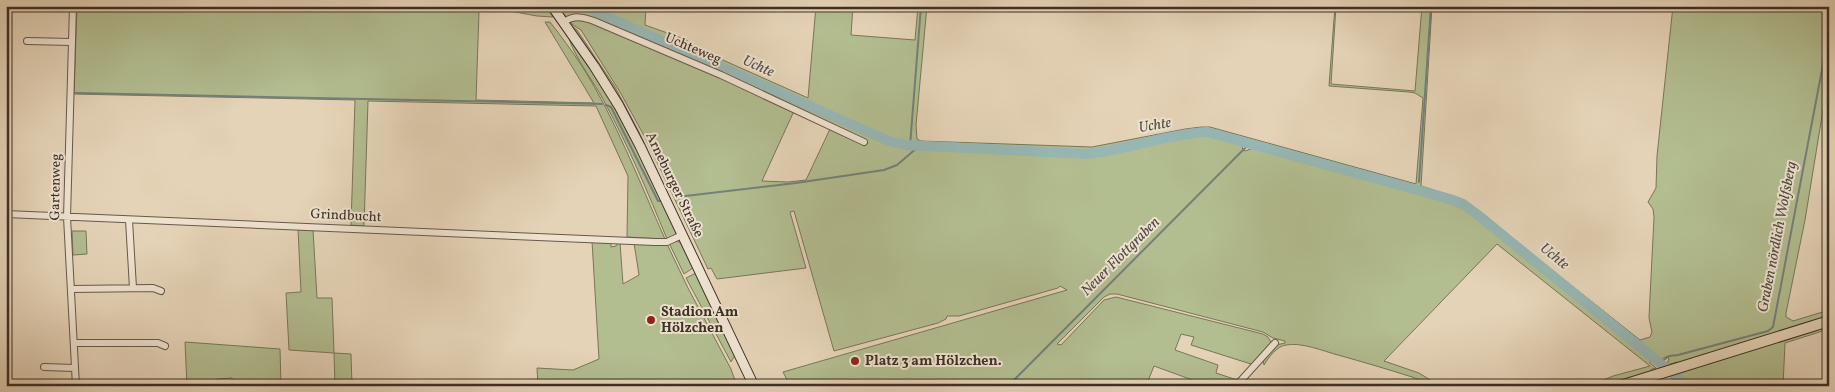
<svg xmlns="http://www.w3.org/2000/svg" width="1835" height="392" viewBox="0 0 1835 392" font-family="Vollkorn,serif">
  <style>
    .green { fill: #b2bd90; stroke: #78765a }
    .lines { fill: none; stroke-linecap: round; stroke-linejoin: round }
    .stream { stroke: #73817b; stroke-width: 2 }
    .river { stroke: #97b7b5; stroke-width: 10 }
    .minor-casing { stroke: #67594a; stroke-width: 8 }
    .secondary-casing { stroke: #3d3025; stroke-width: 11 }
    .primary-casing { stroke: #3d3025; stroke-width: 12 }
    .minor { stroke: #eee2d0; stroke-width: 6 }
    .secondary { stroke: #eee2d0; stroke-width: 9 }
    .primary { stroke: #e5d3b7; stroke-width: 10 }
    .poi-dot { fill: #8f2418; stroke: #eee2d0; stroke-width: 2 }
    .labels { text-anchor: middle; dominant-baseline: central; stroke-width: 4; stroke-linejoin: round; paint-order: stroke }
    .street-label { font-size: 14px; fill: #3d3025; stroke: #eee2d0 }
    .poi-label { font-size: 14px; font-weight: bold; fill: #3d3025; stroke: #eee2d0; text-anchor: start }
    .water-label { font-size: 15px; font-style: italic; fill: #4f4b42; stroke: #eee2d0 }
  </style>
  <rect width="100%" height="100%" fill="#e5d3b7"/>
  <filter id="stains"><feTurbulence type="fractalNoise" baseFrequency=".004" numOctaves="4"/><feColorMatrix values="0 0 0 0 .2 0 0 0 0 .09 0 0 0 0 .02 0 0 0 .5 -.17"/></filter>
  <radialGradient id="worn" r=".72"><stop offset=".6" stop-color="#630" stop-opacity="0"/><stop offset="1" stop-color="#630" stop-opacity=".3"/></radialGradient>
  <path class="green" d="M77,6h377l25,5 -3,89 118,3 -49,-81h5c11,14 22,29 32,44 34,54 57,115 83,173l-38,-2 1,-61 -32,-70 -228,-5 -4,125 -13,-1 4,-125 -281,-6z
    M482,6h64l7,11 -16,-1z
    M558,6h88l-1,19 42,15v4l121,54 8,-92h37l-2,29 64,5 3,-34h9l-11,119 1,14 4,2 171,6 93,-18 16,-2h9l206,57 7,-86 -8,-5 -6,-1 -80,-6 6,-80h1l-5,78 84,7 7,-85h10l-11,180 38,12 10,6 171,136 10,-3 2,-5 -3,-14 5,-101 -1,-8 -5,-7 8,-14 1,-32 16,-150h156v84l-6,20 -18,110 -19,93v4l7,4 36,-11v6l-151,48 -1,-2 -10,3 2,-7 -2,-2 -7,4 -9,-6 -182,-148 -12,-7 -244,-68h-11l-112,21 -62,-3 1,4 69,2 102,-20h10l34,9 -2,4 3,3 8,-3 11,3 93,24 83,25 22,8 11,7 177,144v4l6,5 -4,1 -3,4 -40,13h-20l24,-10 37,-10 -153,-122 -113,117 35,12 21,13c-14,0 -16,-5 -28,-9 -25,-8 -49,-15 -74,-22 -15,-4 -36,-13 -52,-10 -9,1 -18,13 -22,20l-1,-5 13,-15 9,-2v-2l-12,-3 -10,-6 -146,-38h-7l-6,3 -47,47 4,1 43,-45 12,-3 147,37 5,3 4,7 -18,21 -63,-20 3,-8 -13,-3 -6,16 43,15 -2,8 21,7 -5,6h-23l-55,-20 -8,20h-356l-7,-14 284,-82 -7,-4 -2,2 -99,28h-12l-1,3 -8,4 -104,28 -40,-140 -4,1 16,56 -89,11 -6,-11 -3,1 -61,-128 -27,-49 -39,-62 -8,-5 -3,-4 6,-3h5l165,70 48,23 -32,70 26,1 18,-2 24,-51 35,16 3,-2c-14,-10 -33,-16 -50,-24 -73,-38 -149,-66 -223,-100l-14,-4 -15,2z
    M569,24l8,6 38,57 24,45 40,86h-2z
    M568,32l55,87 54,111 -1,5 -9,4c-19,-46 -38,-92 -62,-136 -9,-19 -36,-52 -37,-71z
    M298,229l15,1 4,68h15l2,55 17,1 1,32h-17l-1,-33 -45,-3 -3,-57 15,-1z
    M72,231h14l1,23 -14,1z
    M592,241l19,1v5l5,-1 2,-4 2,1 3,41 16,-9 -5,-32 33,1 21,44 43,81 6,17h-199l-1,-18 36,2 26,-11z
    M676,241l6,2 11,25 -9,6 -15,-31z
    M694,274h2l38,74 -2,2 3,5 -4,7 -45,-84z
    M1829,323v6l-44,14 -2,43h-91l-16,-13z
    M185,342l95,7 1,37h-48l-1,-8 -15,1v7h-30z"/>
  <g class="lines">
    <path class="stream" d="M76,93l526,11
      M606,105l5,2 47,94h2
      M910,146l11,-140
      M1419,182l12,-176
      M1418,191v-2
      M677,197l119,-14 88,-13 13,-5 21,-18
      M1660,363l9,-7 9,-1 90,-24 5,-4 56,-294
      M1008,386l242,-243"/>
    <path class="river" d="M530,6l13,2 6,-2
      M583,6l306,135 17,4 180,9c41,-4 80,-20 121,-22l243,67 13,5 15,11 210,171"/>
    <defs>
      <path id="minor" d="M73,6l-6,211 9,169
        M564,22c10,-7 19,-5 30,-1l127,54 143,67
        M27,41l45,1
        M6,214l649,28h12l15,-7
        M129,220l4,68
        M71,289l82,-1 8,3
        M74,343h84l7,3
        M44,367l31,1
        M1236,386l39,-43"/>
      <path id="secondary" d="M552,6l42,60 25,40 21,40 114,240"/>
      <path id="primary" d="M1620,386l209,-65"/>
    </defs>
    <use href="#minor" class="minor-casing"/>
    <use href="#secondary" class="secondary-casing"/>
    <use href="#primary" class="primary-casing"/>
    <use href="#minor" class="minor"/>
    <use href="#secondary" class="secondary"/>
    <use href="#primary" class="primary"/>
  </g>
  <g class="poi-dot">
    <circle cx="651" cy="320" r="5"/>
    <circle cx="855" cy="361" r="5"/>
  </g>
  <g class="labels">
    <g class="street-label">
      <text transform="translate(693 49) rotate(23)">Uchteweg</text>
      <text transform="translate(674 185) rotate(64)">Arneburger Straße</text>
      <text transform="translate(56 187) rotate(-89)">Gartenweg</text>
      <text transform="translate(346 216) rotate(3)">Grindbucht</text>
    </g>
    <g class="poi-label">
      <text x="661" y="312">Stadion Am<tspan x="661" dy="16">Hölzchen</tspan></text>
      <text x="865" y="361">Platz 3 am Hölzchen.</text>
    </g>
    <g class="water-label">
      <text transform="translate(758 67) rotate(24)">Uchte</text>
      <text transform="translate(1155 126) rotate(-10)">Uchte</text>
      <text transform="translate(1778 237) rotate(-79)">Graben nördlich Wolfsberg</text>
      <text transform="translate(1121 257) rotate(-45)">Neuer Flottgraben</text>
      <text transform="translate(1554 257) rotate(39)">Uchte</text>
    </g>
  </g>
  <rect width="1835" height="392" fill="none" stroke="#e5d3b7" stroke-width="25"/>
  <rect x="8" y="8" width="1820" height="377" fill="none" stroke="#3d3025" stroke-width="2.5"/>
  <rect x="12" y="12" width="1810" height="367" fill="none" stroke="#3d3025"/>
  <rect width="100%" height="100%" filter="url(#stains)"/>
  <rect width="100%" height="100%" fill="url(#worn)"/>
</svg>
